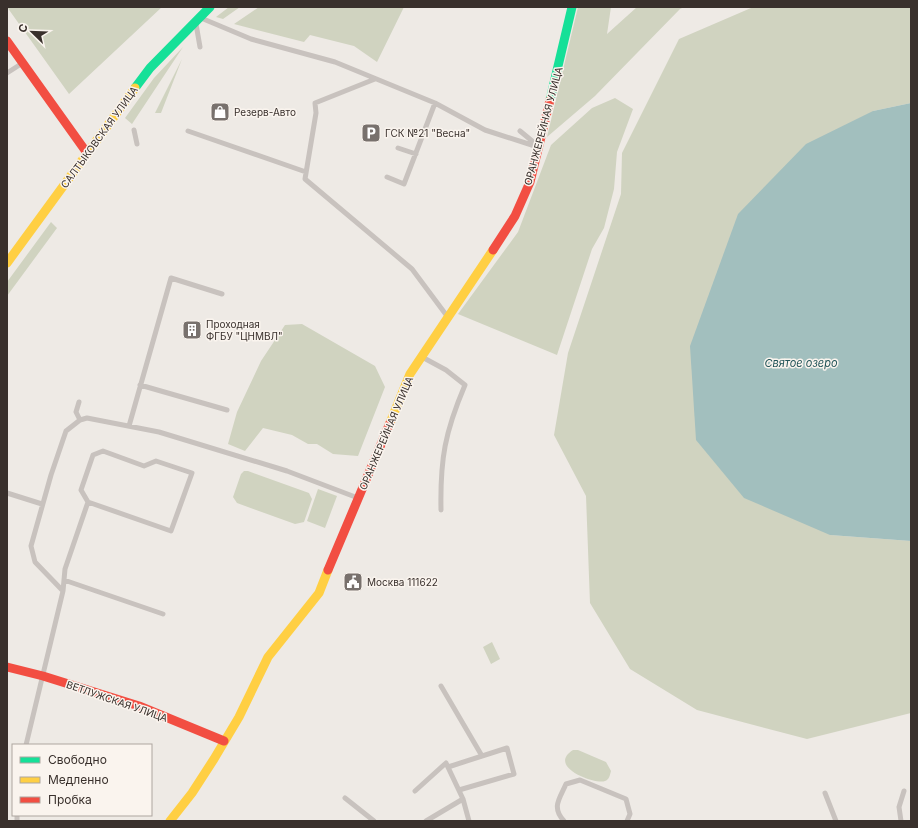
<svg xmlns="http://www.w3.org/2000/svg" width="918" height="828" viewBox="0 0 918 828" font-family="Inter,sans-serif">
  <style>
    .green { fill: #d0d3c0 }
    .water { fill: #a2bfbe }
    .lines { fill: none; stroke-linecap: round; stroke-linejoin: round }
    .lane { stroke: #c8c2be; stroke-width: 5 }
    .fast { stroke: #16e098; stroke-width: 9 }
    .slow { stroke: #ffcf43; stroke-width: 9 }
    .jam { stroke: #f24e42; stroke-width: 9 }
    .labels { text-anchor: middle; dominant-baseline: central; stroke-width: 3; stroke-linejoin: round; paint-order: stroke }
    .poi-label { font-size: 10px; fill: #39302c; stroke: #faf4ee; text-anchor: start }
    .street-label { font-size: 10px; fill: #39302c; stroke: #faf4ee }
    .water-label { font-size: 11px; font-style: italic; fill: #235559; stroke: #faf4ee }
  </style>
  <rect width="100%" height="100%" fill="#eeeae5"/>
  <path class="green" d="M7,7h155l-93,87z
    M229,7h11l-17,12 -7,-2z
    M259,7h145l-27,55 -23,-16 -44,-11 -6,7 -70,-18z
    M578,7h33l-4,27 30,-27h47l-4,2 -85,87 -48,41z
    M759,7l152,1v95l-38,8 -43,424 81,6v172l-104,26 -110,-29 -67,-41 -40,-66 -4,-107 -32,-61 14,-82 53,-159 1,-41 57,-114 72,-31z
    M183,47l-51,77 -7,-6 29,-40z
    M182,59l-21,54h-6z
    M615,98l18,11 -16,43 -3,37 -10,39 -12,21 -35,106 -99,-41 60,-82 33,-87 41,-37z
    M51,222l6,6 -50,68v-14z
    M302,324l73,42 10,21 -27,69 -25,-2 -16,-10h-9l-16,-9 -29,-7 -18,23 -17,-7 9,-32 24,-51 24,-36z
    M244,471h4l61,22 3,6 -8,23 -9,2 -58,-21 -4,-6 8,-23z
    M318,489l19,7 -12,32 -18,-7z
    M492,642l8,17 -9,5 -8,-17z
    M573,750h5l28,12 5,9c-1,4 -2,9 -6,10 -9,4 -59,-14 -32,-31z"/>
  <path class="water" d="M911,103v438l-81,-6 -86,-37 -48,-58 -6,-94 48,-132 68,-70 67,-33z"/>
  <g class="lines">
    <path class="lane" d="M201,18l50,21 84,23 100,41
      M196,24l4,23
      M7,73l14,-9
      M375,79l-60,24 1,10 -11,66 107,90 35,47
      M134,130l3,14
      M188,131l118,41
      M520,131l17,14
      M398,148l18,6
      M387,177l17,7 31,-81 50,27 53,17
      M422,357l24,13 19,15c-20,47 -25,74 -24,125
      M140,385l87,25
      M79,402l-3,10 4,8
      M129,426l42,-148 51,16
      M7,493l35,11
      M64,580l99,34
      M63,591l2,-22 23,-67 83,29 21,-58 -36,-12 -12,5 -41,-15 -10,4 -12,35 7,12
      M441,686l41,70
      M26,745l37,-154 -28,-29 -4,-16 20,-71 15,-44 14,-11 7,-2 72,14 128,39 71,27
      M448,767l59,-19 7,26 -55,16
      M415,791l31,-28 17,36
      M825,793l11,28
      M345,798l29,23
      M17,821v-6
      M426,821l37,-22 6,22
      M564,821c-13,-14 -4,-23 2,-37l14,-4 46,19 4,15 -3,7
      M901,821l-2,-14 5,-16"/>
    <path class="fast" d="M135,88l15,-20 60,-61
      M550,100l22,-93"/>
    <path class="slow" d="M7,263l128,-175
      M390,423l20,-49 83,-124
      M170,821l22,-28 22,-34 25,-42 29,-60 51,-64 9,-23"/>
    <path class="jam" d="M7,41l80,112
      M493,250l22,-34 15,-34 20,-82
      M328,570l62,-147
      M7,667l36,9 96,30 85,35"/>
  </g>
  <defs>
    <symbol id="shop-square" viewBox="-11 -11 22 22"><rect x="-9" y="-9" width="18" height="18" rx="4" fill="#78716d" stroke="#faf4ee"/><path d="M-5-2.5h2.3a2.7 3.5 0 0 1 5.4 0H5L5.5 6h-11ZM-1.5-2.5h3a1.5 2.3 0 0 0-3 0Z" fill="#fff"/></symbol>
    <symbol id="parking-square" viewBox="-11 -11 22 22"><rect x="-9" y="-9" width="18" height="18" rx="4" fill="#78716d" stroke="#faf4ee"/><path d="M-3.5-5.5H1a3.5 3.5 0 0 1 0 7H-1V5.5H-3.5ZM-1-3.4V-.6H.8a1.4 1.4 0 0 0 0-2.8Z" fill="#fff"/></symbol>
    <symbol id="building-square" viewBox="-11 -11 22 22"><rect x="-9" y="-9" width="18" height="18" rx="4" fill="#78716d" stroke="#faf4ee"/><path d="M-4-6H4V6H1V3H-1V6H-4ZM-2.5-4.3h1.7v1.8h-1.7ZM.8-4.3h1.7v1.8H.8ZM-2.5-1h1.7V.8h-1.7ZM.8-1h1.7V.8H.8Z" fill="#fff"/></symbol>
    <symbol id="civic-square" viewBox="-11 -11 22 22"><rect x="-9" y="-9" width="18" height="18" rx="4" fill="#78716d" stroke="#faf4ee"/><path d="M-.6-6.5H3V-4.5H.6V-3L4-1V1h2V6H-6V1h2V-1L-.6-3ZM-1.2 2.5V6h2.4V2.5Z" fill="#fff"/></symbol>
  </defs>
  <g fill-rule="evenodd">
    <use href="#shop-square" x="209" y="101" width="22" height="22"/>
    <use href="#parking-square" x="360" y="122" width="22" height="22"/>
    <use href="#building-square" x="181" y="319" width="22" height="22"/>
    <use href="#civic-square" x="342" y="571" width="22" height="22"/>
  </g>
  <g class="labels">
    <g class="poi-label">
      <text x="234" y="112">Резерв-Авто</text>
      <text x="385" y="133">ГСК №21 "Весна"</text>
      <text x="206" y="324">Проходная<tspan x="206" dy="12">ФГБУ "ЦНМВЛ"</tspan></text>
      <text x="367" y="582">Москва 111622</text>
    </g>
    <g class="street-label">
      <text transform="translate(543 126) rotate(-75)">ОРАНЖЕРЕЙНАЯ УЛИЦА</text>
      <text transform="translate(99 137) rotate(-54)">САЛТЫКОВСКАЯ УЛИЦА</text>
      <text transform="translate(386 433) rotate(-67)">ОРАНЖЕРЕЙНАЯ УЛИЦА</text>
      <text transform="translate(117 701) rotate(19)">ВЕТЛУЖСКАЯ УЛИЦА</text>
    </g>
    <g class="water-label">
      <text x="801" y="363">Святое озеро</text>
    </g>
  </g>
  <rect width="918" height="828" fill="none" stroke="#39302c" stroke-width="16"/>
  <rect x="12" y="744" width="140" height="72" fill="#faf4ee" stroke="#ada6a0"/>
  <rect x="20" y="757" width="20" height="6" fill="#16e098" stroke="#ada6a0"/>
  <text x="48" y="764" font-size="12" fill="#39302c">Свободно</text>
  <rect x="20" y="777" width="20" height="6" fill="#ffcf43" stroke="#ada6a0"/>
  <text x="48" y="784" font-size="12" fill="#39302c">Медленно</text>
  <rect x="20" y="797" width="20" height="6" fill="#f24e42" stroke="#ada6a0"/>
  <text x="48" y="804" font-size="12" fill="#39302c">Пробка</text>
  <g transform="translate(32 32) rotate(293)" stroke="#faf4ee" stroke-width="3" paint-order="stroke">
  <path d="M0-3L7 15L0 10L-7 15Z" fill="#39302c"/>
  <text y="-6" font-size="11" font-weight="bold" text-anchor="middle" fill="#39302c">С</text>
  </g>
</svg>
